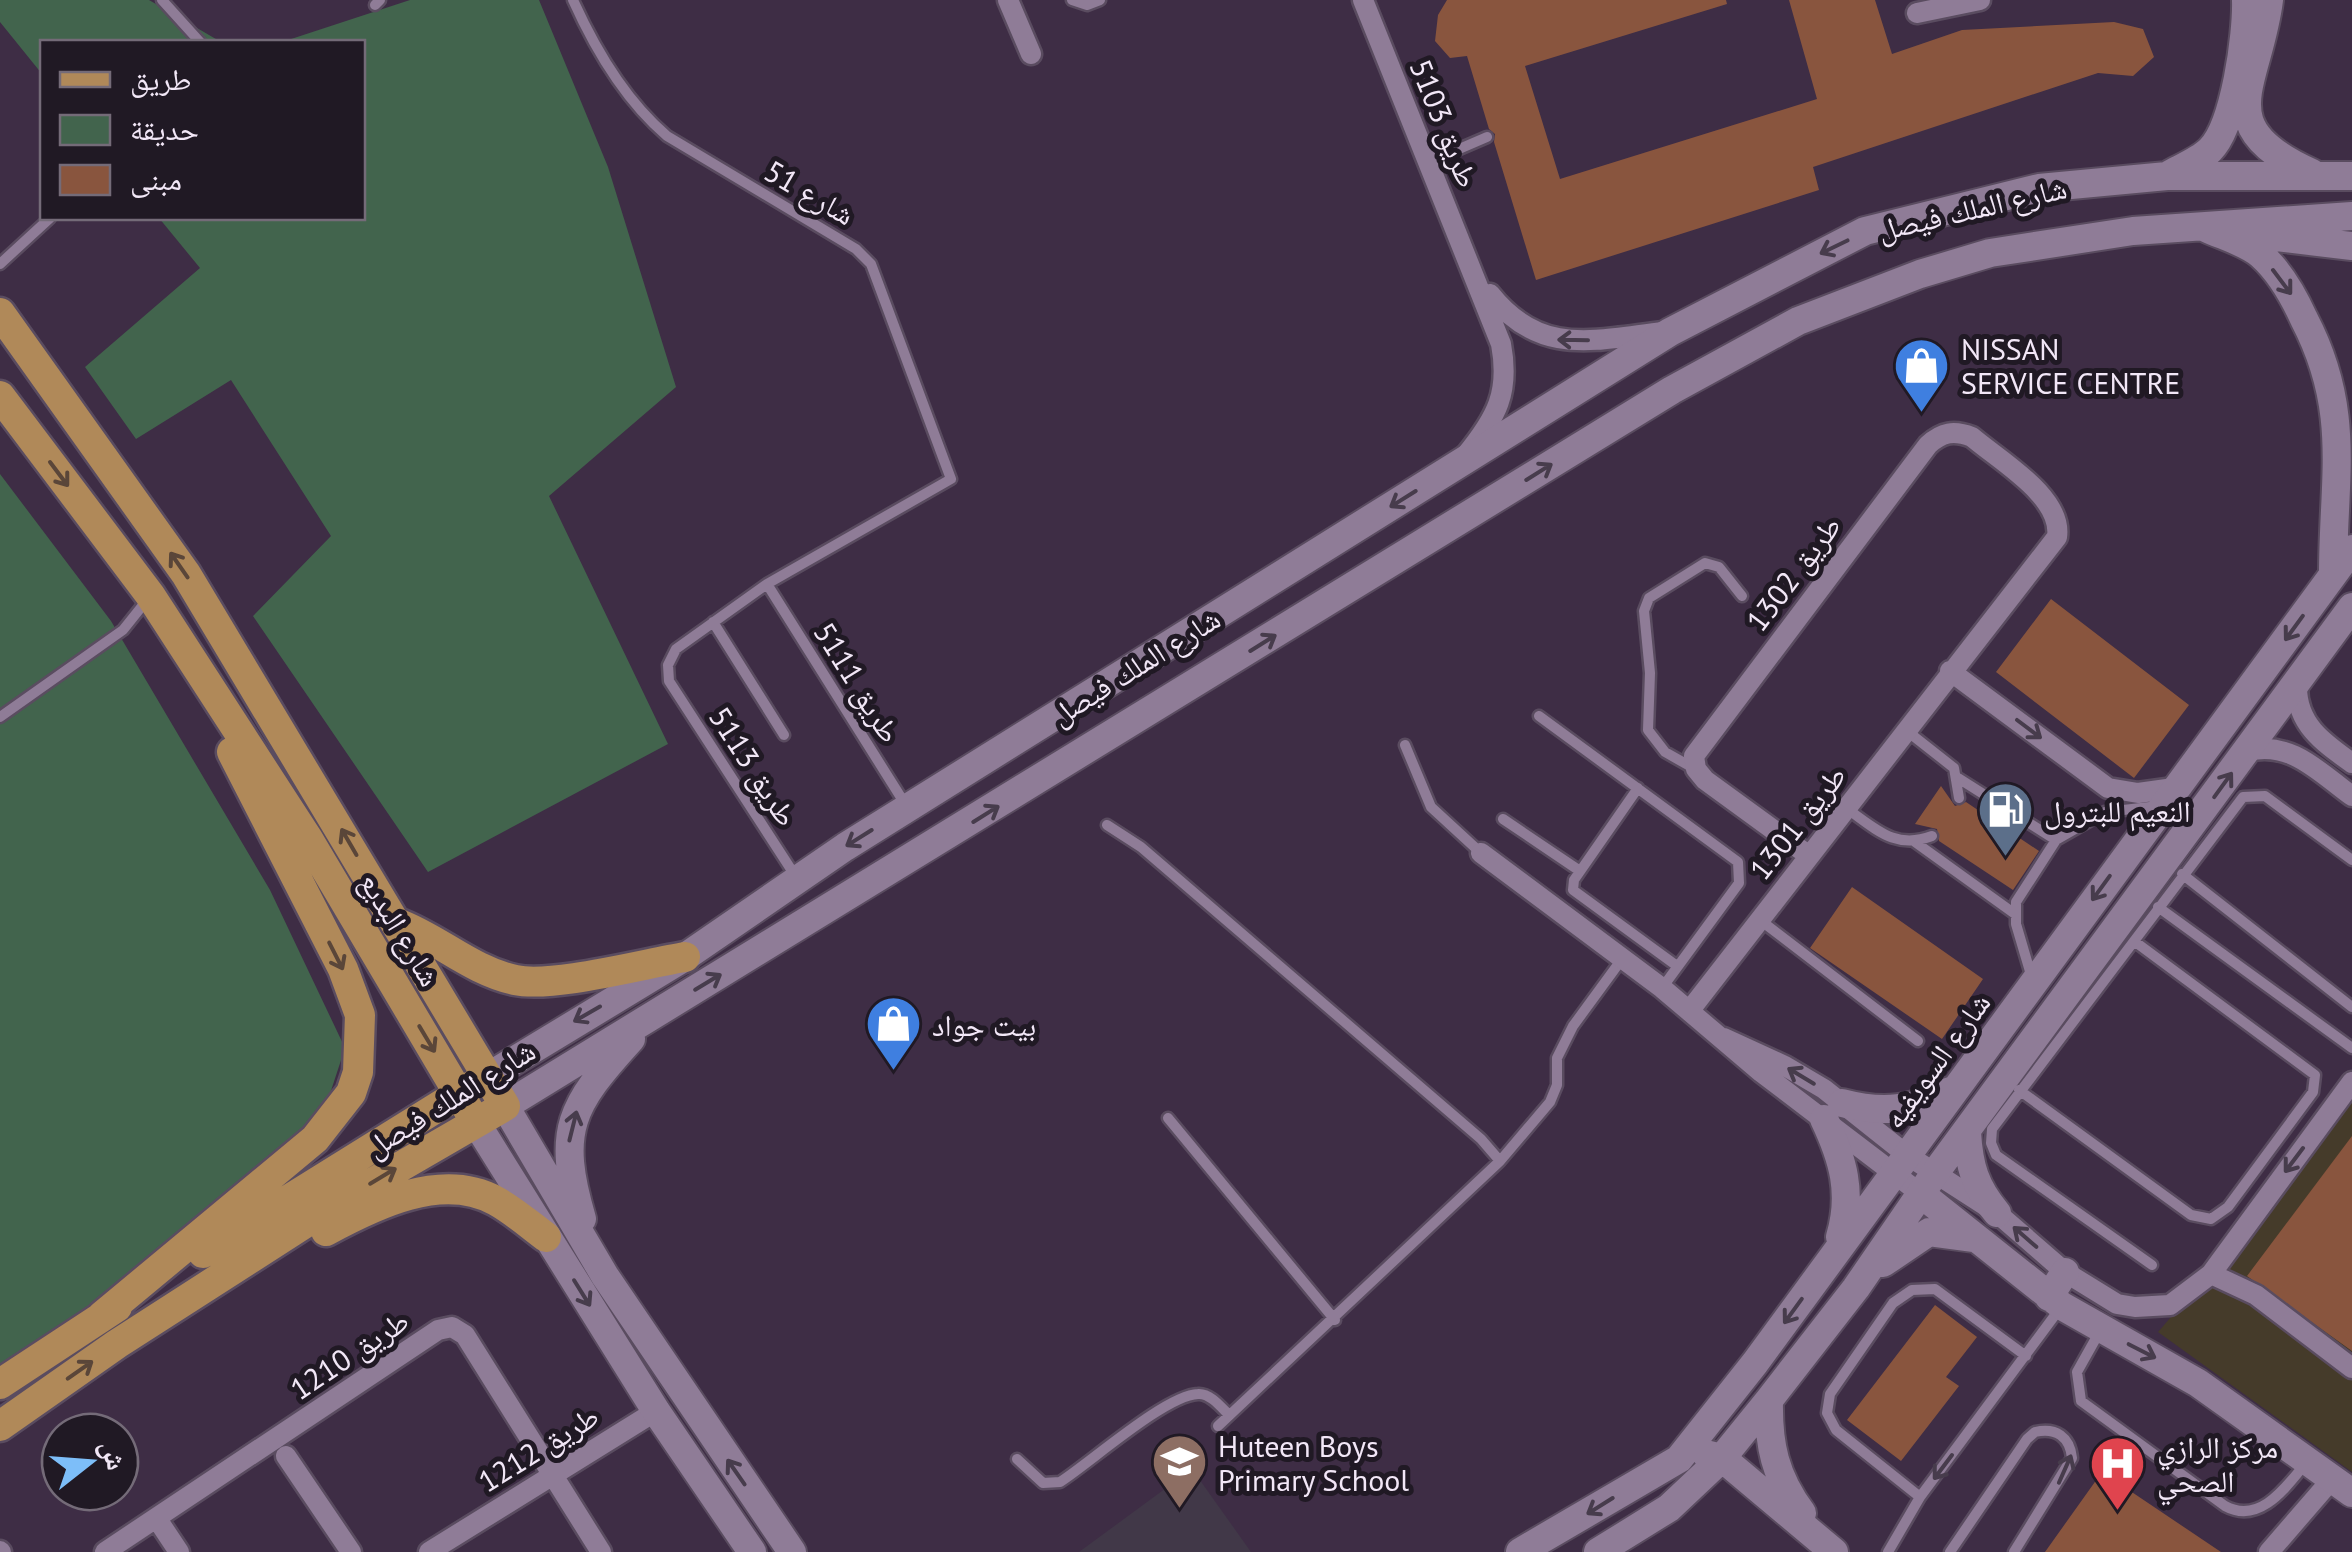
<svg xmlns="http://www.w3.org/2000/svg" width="2352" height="1552" viewBox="0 0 2352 1552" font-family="'PT Sans','Noto Naskh Arabic',sans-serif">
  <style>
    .commercial { fill: #453b2a }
    .education { fill: #413848 }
    .green { fill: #42644d }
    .building { fill: #89553e }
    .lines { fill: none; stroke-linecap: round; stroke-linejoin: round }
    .lane-casing { stroke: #5a4c60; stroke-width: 15 }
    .street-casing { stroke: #5a4c60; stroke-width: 25 }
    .secondary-casing { stroke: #5a4c60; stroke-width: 32 }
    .primary-casing { stroke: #5a4c60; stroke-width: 35 }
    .lane { stroke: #8f7c97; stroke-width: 10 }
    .street { stroke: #8f7c97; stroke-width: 20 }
    .secondary { stroke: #8f7c97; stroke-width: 28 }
    .primary { stroke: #b08959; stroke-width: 30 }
    .oneway { stroke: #473c4c }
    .oneway2 { stroke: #5a4639 }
    .labels { text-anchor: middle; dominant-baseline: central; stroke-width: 10; stroke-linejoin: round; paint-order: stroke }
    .street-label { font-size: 30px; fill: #f2e7f7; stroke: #201924 }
    .poi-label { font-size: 30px; fill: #f2e7f7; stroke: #201924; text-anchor: start }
  </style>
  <rect width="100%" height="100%" fill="#3e2d45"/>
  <path class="commercial" d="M2352,1075v397l-194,-140 52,-60z"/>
  <path class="education" d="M1192,1469l59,83h-172z"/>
  <path class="green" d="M0,0h149l72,42h-179v32l-42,-52z
    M410,0h129l69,167 68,220 -127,109 119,248 -240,128 -175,-256 78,-80 -100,-156 -95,59 -51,-72 115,-99 -41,-50h203v-176h-80z
    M0,474l111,147 159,269 75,158 -20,61 -232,196 -93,62z"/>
  <path class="building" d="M1447,0h279l1,4 -202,62 35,113 257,-80 -28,-99h86l17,54 70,-24 152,-8 29,7 11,28 -21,19 -35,-3 -285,94 6,23 -283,90 -42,-138 1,-8 -6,-5 -22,-73 -17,2 -15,-17 3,-26z
    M2051,599l138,106 -55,73 -138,-106z
    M1941,786l14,20 11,-4 73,49 -26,39 -74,-49 -2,-12 -22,-5z
    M1852,887l131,92 -41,60 -132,-91z
    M2352,1136v215l-105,-75z
    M1935,1305l42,32 -31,40 13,9 -58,75 -54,-41z
    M2102,1472l119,80h-176z"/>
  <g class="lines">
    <defs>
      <path id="lane" d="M162,0l38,42
        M573,0c22,49 53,101 94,136l189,113 15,15 80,215 -184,105 -91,65 -8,16 1,16 127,196
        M1072,0l15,5 13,-5
        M375,5l5,-5
        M1429,162l58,-25
        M0,264l50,-46
        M767,584l140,223
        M713,622l71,113
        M1539,716l199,146 1,21 -77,105
        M0,717l123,-87 24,-30
        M1907,731l47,37 5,30
        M1405,745l26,62 50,46
        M1695,769l-30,-17 -17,-22 2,-57 -6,-62 5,-13 56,-35 14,4 23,29
        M1958,778l98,62
        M1638,788l-64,92 -1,10 104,76
        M1846,808c30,21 49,42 86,28
        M1503,819l77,52
        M1107,825l34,22 340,292 19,22 50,-59 7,-17v-27l16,-32 49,-67
        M1915,842l100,72
        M2182,874l170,133
        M2158,907l194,141
        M1760,920l158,121
        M2032,978l-16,-54v-22l40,-62 49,-28 54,-6
        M2019,1090l172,125 20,4 17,-12 85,-115 2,-17 -181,-134
        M1168,1118l167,202
        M2152,1265l-156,-110 -5,-12 1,-14 251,-332 22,-1 87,64
        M2100,1331l-23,41 4,29 144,105c35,19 61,-19 81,-43
        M1218,1426l282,-265
        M1017,1459l26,24 17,-1c31,-20 106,-87 138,-88 12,-1 23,13 31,21
        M1920,1497l-84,-67 -9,-17 3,-19 63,-91 19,-13 23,-1 91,67
        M1888,1552l32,-55 141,-190
        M1950,1552l77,-113 8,-7c21,-5 35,5 37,26l-58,94"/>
      <path id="street" d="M1008,0l23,54
        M1363,0l138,344c9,48 -4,73 -35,111
        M1917,13l63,-13
        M1490,294c50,63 103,46 174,38
        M1950,671l158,117 30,5 36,-5
        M2297,687c0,38 27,56 55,76
        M2248,751c43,-11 72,22 104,45
        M1481,853l181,135 99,84 160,122
        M1690,1010l367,-473c6,-40 -57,-76 -85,-100 -18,-7 -30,-5 -44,8l-234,311 2,13 9,11 103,75
        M1724,1038l61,28 39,23 83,66 90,58 68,59 52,32 18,3 35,-2 41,-31 141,-192
        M2211,1274l45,21 96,73
        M286,1456l65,96
        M157,1519l22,33
        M0,1551l1,1
        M105,1552l333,-222 14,-3 13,8 136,217
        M429,1552l227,-141
        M2269,1552l64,-74"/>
      <path id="secondary" d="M2269,0c-11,87 -62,126 43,173
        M2170,174c13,-7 30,-14 40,-24 25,-25 37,-115 36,-150
        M2206,228c17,8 42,15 55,27 18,16 33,42 43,64 48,92 29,158 29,255
        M2241,233l111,13
        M489,1076l196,-119 160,-110 825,-515 195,-101 174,-43 128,-12h185
        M1842,1103c42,11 70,7 108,-12
        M1824,1119c19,40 29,74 16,118
        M475,1121l181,290 96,141
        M1967,1132c2,34 8,55 30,81
        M1921,1194l141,112 136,77 154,110
        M582,1219c-26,-89 -12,-113 49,-180
        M1883,1263l46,-31 45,6
        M2049,1297l16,-25
        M1769,1400c-1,44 6,77 33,113
        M1706,1454l16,4 112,94
        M792,1552l-187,-276 -100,-170 1167,-716 126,-69 122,-47 70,-21 143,-22 219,-15
        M1520,1552l159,-93 76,-96 597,-814
        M1598,1552l71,-44 53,-50 47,-58 87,-112 79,-115 417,-566"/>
      <path id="primary" d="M0,313l186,261 319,532 -181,105 -207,133 -117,82
        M0,396l150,199 158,244 167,282
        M397,923c41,15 73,47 118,57 38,8 128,-16 170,-23
        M326,1231c48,-26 116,-60 170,-30 18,10 34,24 50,36
        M203,1253l270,-168
        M102,1316l213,-177 36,-46 7,-21 2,-57 -17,-46 -111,-217
        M0,1384l117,-77"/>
    </defs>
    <use href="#lane" class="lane-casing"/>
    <use href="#street" class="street-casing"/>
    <use href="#secondary" class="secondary-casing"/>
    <use href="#primary" class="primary-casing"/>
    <use href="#lane" class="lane"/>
    <use href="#street" class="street"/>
    <use href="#secondary" class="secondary"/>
    <use href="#primary" class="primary"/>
  </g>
  <defs><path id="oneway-shaft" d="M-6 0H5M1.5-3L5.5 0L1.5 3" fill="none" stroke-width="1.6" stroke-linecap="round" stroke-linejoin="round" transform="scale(2.5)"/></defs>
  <g class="oneway">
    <use href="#oneway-shaft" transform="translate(1834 247) rotate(154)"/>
    <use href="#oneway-shaft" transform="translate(2282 282) rotate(53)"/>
    <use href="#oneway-shaft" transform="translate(1573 340) rotate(-179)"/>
    <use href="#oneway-shaft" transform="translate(1539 472) rotate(-32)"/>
    <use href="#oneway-shaft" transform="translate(1403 499) rotate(148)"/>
    <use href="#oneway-shaft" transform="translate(2294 628) rotate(126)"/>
    <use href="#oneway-shaft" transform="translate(1263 643) rotate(-32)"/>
    <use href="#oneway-shaft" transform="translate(2029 729) rotate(37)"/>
    <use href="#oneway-shaft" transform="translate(2223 785) rotate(-54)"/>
    <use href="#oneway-shaft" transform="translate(986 814) rotate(-32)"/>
    <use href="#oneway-shaft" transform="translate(859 838) rotate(148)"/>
    <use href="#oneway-shaft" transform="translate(2101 888) rotate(126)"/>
    <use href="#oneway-shaft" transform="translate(708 982) rotate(-31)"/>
    <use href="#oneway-shaft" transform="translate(587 1014) rotate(150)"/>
    <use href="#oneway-shaft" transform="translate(1801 1076) rotate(-149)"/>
    <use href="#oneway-shaft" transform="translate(573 1126) rotate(-76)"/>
    <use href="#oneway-shaft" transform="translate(2294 1160) rotate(127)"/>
    <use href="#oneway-shaft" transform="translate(2025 1237) rotate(-139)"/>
    <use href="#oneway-shaft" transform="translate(582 1293) rotate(58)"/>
    <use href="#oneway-shaft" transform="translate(1793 1311) rotate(126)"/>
    <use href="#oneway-shaft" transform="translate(2142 1351) rotate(27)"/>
    <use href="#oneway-shaft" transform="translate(1943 1467) rotate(127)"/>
    <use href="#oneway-shaft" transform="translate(2065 1469) rotate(-66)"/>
    <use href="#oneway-shaft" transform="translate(736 1472) rotate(-125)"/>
    <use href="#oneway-shaft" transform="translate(1600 1506) rotate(148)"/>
  </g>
  <g class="oneway2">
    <use href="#oneway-shaft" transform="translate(59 474) rotate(53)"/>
    <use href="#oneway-shaft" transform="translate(179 565) rotate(-125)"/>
    <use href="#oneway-shaft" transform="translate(349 842) rotate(-120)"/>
    <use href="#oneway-shaft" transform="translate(336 956) rotate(63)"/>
    <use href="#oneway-shaft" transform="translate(427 1039) rotate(59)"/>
    <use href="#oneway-shaft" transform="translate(383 1176) rotate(-31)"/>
    <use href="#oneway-shaft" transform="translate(80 1370) rotate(-35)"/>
  </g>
  <defs>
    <symbol id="shop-pin" viewBox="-11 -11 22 30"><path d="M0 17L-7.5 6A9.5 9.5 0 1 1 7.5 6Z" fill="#3f7fe0" stroke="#201924"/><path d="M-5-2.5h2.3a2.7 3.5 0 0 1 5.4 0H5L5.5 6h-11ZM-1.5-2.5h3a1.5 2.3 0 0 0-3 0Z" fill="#fff"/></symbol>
    <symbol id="fuel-pin" viewBox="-11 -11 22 30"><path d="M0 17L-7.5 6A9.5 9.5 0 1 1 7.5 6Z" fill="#5c6f8a" stroke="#201924"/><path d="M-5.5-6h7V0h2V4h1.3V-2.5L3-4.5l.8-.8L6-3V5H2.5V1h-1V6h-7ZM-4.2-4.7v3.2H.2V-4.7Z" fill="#fff"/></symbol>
    <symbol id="school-pin" viewBox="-11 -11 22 30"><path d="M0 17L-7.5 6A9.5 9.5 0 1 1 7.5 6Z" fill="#8d6e63" stroke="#201924"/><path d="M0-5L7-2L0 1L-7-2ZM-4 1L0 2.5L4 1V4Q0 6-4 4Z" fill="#fff"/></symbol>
    <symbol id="hospital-pin" viewBox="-11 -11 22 30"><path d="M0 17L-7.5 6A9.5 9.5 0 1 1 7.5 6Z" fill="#e0444e" stroke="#201924"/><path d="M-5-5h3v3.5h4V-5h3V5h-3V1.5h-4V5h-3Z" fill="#fff"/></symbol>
  </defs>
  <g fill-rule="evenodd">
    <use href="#shop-pin" x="1890" y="334" width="63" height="86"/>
    <use href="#fuel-pin" x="1974" y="778" width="63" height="86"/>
    <use href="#shop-pin" x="862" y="992" width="63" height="86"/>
    <use href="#school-pin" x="1148" y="1430" width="63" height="86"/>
    <use href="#hospital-pin" x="2086" y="1432" width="63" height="86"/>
  </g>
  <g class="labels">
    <g class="street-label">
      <text transform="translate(1445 123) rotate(68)">طريق 5103</text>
      <text transform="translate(810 192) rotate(30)">شارع 51</text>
      <text transform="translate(1972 208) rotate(-13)">شارع الملك فيصل</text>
      <text transform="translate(1793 573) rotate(-53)">طريق 1302</text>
      <text transform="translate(1135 666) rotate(-32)">شارع الملك فيصل</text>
      <text transform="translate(858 682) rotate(58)">طريق 5111</text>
      <text transform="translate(754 766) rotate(57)">طريق 5113</text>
      <text transform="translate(1797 822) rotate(-52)">طريق 1301</text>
      <text transform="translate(401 929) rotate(59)">شارع البديع</text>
      <text transform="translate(1936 1060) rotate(-54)">شارع السويفيه</text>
      <text transform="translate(450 1098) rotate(-32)">شارع الملك فيصل</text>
      <text transform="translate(349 1354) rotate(-34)">طريق 1210</text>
      <text transform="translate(538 1448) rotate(-32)">طريق 1212</text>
    </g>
    <g class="poi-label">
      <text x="1961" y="348">NISSAN<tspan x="1961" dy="34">SERVICE CENTRE</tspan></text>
      <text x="2044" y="810">النعيم للبترول</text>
      <text x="932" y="1024">بيت جواد</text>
      <text x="1218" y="1445">Huteen Boys<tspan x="1218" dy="34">Primary School</tspan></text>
      <text x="2157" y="1446">مركز الرازي<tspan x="2157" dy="34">الصحي</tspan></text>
    </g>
  </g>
  <rect x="40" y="40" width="325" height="180" fill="#201924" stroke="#746b78" stroke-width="2.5"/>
  <rect x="60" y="72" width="50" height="15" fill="#b08959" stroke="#746b78" stroke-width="2.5"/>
  <text x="130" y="90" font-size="30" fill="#f2e7f7">طريق</text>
  <rect x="60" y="115" width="50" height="30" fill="#42644d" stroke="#746b78" stroke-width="2.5"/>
  <text x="130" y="140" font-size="30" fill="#f2e7f7">حديقة</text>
  <rect x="60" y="165" width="50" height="30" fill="#89553e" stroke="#746b78" stroke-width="2.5"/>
  <text x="130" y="190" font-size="30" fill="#f2e7f7">مبنى</text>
  <g transform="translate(90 1462) rotate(73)"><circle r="48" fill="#201924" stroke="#746b78" stroke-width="2.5"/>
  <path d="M0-8L18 38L0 25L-18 38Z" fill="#7dbef9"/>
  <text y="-15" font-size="28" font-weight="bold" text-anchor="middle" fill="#f2e7f7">ش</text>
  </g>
</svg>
